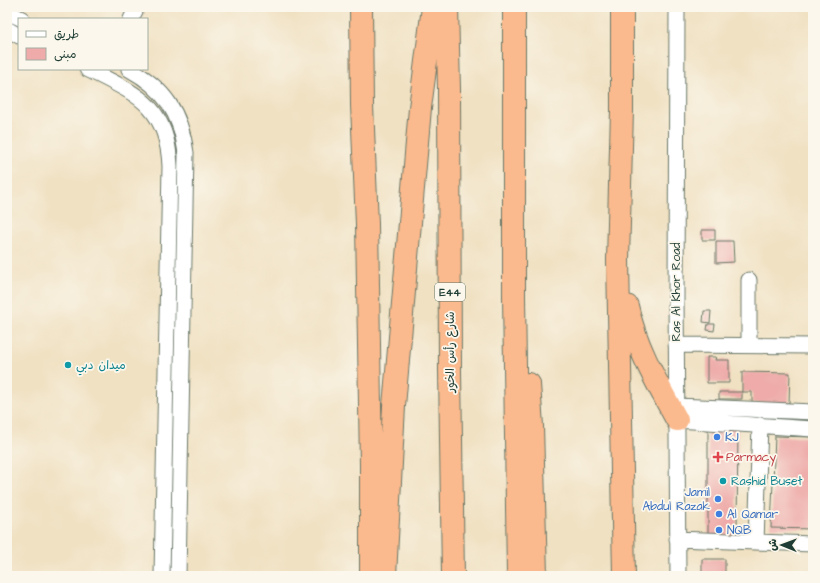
<svg xmlns="http://www.w3.org/2000/svg" width="820" height="583" viewBox="0 0 820 583" font-family="'Architects Daughter','Playpen Sans Arabic',sans-serif">
  <style>
    .building { fill: #eeaba9 }
    .lines { fill: none; stroke-linecap: round; stroke-linejoin: round }
    .minor-casing { stroke: #687666; stroke-width: 17 }
    .highway-casing { stroke: #687666; stroke-width: 24 }
    .minor { stroke: #fff; stroke-width: 15 }
    .highway { stroke: #fbba8d; stroke-width: 22 }
    .culture-dot { fill: #0f9aa8; stroke: #fbf7ec; stroke-width: 1.5 }
    .shop-dot { fill: #3f7fe0; stroke: #fbf7ec; stroke-width: 1.5 }
    .health-dot { fill: #e0444e; stroke: #fbf7ec; stroke-width: 1.5 }
    .labels { text-anchor: middle; dominant-baseline: central; stroke-width: 3.5; stroke-linejoin: round; paint-order: stroke }
    .shield { fill: #fbf7ec; stroke: #61756b; stroke-width: 1 }
    .shield-label { font-size: 11px; font-weight: bold; fill: #1f3d34 }
    .street-label { font-size: 12px; fill: #1f3d34; stroke: #fbf7ec }
    .culture-label { font-size: 12px; fill: #0d838f; stroke: #fbf7ec; text-anchor: start }
    .shop-label { font-size: 12px; fill: #366cbe; stroke: #fbf7ec; text-anchor: start }
    .health-label { font-size: 12px; fill: #be3a42; stroke: #fbf7ec; text-anchor: start }
  </style>
  <rect width="100%" height="100%" fill="#fbf7ec"/>
  <filter id="ink" filterUnits="userSpaceOnUse"><feTurbulence type="fractalNoise" baseFrequency=".025" numOctaves="2"/><feDisplacementMap in="SourceGraphic" scale="8" xChannelSelector="R" yChannelSelector="G"/><feConvolveMatrix kernelMatrix="1 2 1 2 8 2 1 2 1" color-interpolation-filters="sRGB"/></filter>
  <filter id="wash" filterUnits="userSpaceOnUse"><feTurbulence type="fractalNoise" baseFrequency=".012" numOctaves="4" result="noise"/><feDisplacementMap in="SourceGraphic" scale="16" xChannelSelector="R" yChannelSelector="G"/><feGaussianBlur stdDeviation="0.9" result="paint"/><feColorMatrix in="noise" values="0 0 0 0 0 0 0 0 0 0 0 0 0 0 0 0 0 1.4 0 .05"/><feComposite in="paint" operator="in"/></filter>
  <g filter="url(#wash)">
    <rect width="100%" height="100%" fill="#f0e1c2"/>
    <g id="blocks">
      <path class="building" d="M702,230h13v10h-13z
        M716,241h17l1,21 -18,1z
        M704,311h7l-1,12 -7,-1z
        M708,324h7l-1,7 -7,-1z
        M707,357h9l-1,3h14v23h-22z
        M742,372l48,1 -1,30h-37v-11h-10z
        M719,392h23v7h-23z
        M708,425h30l-1,111h-29z
        M775,436l38,1v92l-42,-1z
        M702,559h23v17h-23z"/>
    </g>
  </g>
  <g filter="url(#ink)">
    <use href="#blocks" fill-opacity="0" stroke="#687666" stroke-width="1"/>
    <g class="lines">
      <defs>
        <path id="minor" d="M677,7l-1,290 2,279
          M7,12l15,7
          M131,19l6,-12
          M7,29l12,7
          M87,69c49,25 80,35 83,97l-8,410
          M129,69c35,19 52,44 57,84l-8,423
          M676,345l137,1
          M749,345v-65
          M677,406l136,6
          M677,420l136,9
          M677,539l136,5
          M756,542l4,-117"/>
        <path id="highway" d="M361,7l1,98 5,119 4,241v111
          M447,7l2,82 1,282 3,205
          M514,7v289l4,280
          M622,7v103l-4,150 6,316
          M627,306c9,41 30,77 50,114
          M529,384l3,42 4,150
          M385,576l9,-170 26,-298 13,-101"/>
      </defs>
      <use href="#minor" class="minor-casing"/>
      <use href="#highway" class="highway-casing"/>
      <use href="#minor" class="minor"/>
      <use href="#highway" class="highway"/>
    </g>
  </g>
  <g class="culture-dot">
    <circle cx="68" cy="365" r="4"/>
    <circle cx="723" cy="481" r="4"/>
  </g>
  <g class="shop-dot">
    <circle cx="717" cy="437" r="4"/>
    <circle cx="718" cy="499" r="4"/>
    <circle cx="719" cy="514" r="4"/>
    <circle cx="719" cy="530" r="4"/>
  </g>
  <path class="health-dot" d="M716 451h4v4h4v4h-4v4h-4v-4h-4v-4h4z"/>
  <g class="labels">
    <rect class="shield" x="435" y="283" width="30" height="18" rx="3"/>
    <g class="shield-label">
      <text x="450" y="292">E44</text>
    </g>
    <g class="street-label">
      <text transform="translate(676 292) rotate(-90)">Ras Al Khor Road</text>
      <text transform="translate(450 352) rotate(-90)">شارع رأس الخور</text>
    </g>
    <g class="culture-label">
      <text x="76" y="365">ميدان دبي</text>
      <text x="731" y="481">Rashid Buset</text>
    </g>
    <g class="shop-label">
      <text x="725" y="437">KJ</text>
      <text x="710" y="492" text-anchor="end">Jamil<tspan x="710" dy="14">Abdul Razak</tspan></text>
      <text x="727" y="514">Al Qamar</text>
      <text x="727" y="530">NQB</text>
    </g>
    <g class="health-label">
      <text x="726" y="457">Parmacy</text>
    </g>
  </g>
  <rect width="820" height="583" fill="none" stroke="#fbf7ec" stroke-width="24"/>
  <rect x="18" y="18" width="130" height="52" fill="#fbf7ec" stroke="#a3ada2"/>
  <rect x="26" y="31" width="20" height="6" fill="#ffffff" stroke="#a3ada2"/>
  <text x="54" y="38" font-size="12" fill="#1f3d34">طريق</text>
  <rect x="26" y="48" width="20" height="12" fill="#eeaba9" stroke="#a3ada2"/>
  <text x="54" y="58" font-size="12" fill="#1f3d34">مبنى</text>
  <g transform="translate(782 545) rotate(271)" stroke="#fbf7ec" stroke-width="3" paint-order="stroke">
  <path d="M0-3L7 15L0 10L-7 15Z" fill="#1f3d34"/>
  <text y="-6" font-size="11" font-weight="bold" text-anchor="middle" fill="#1f3d34">ش</text>
  </g>
</svg>
